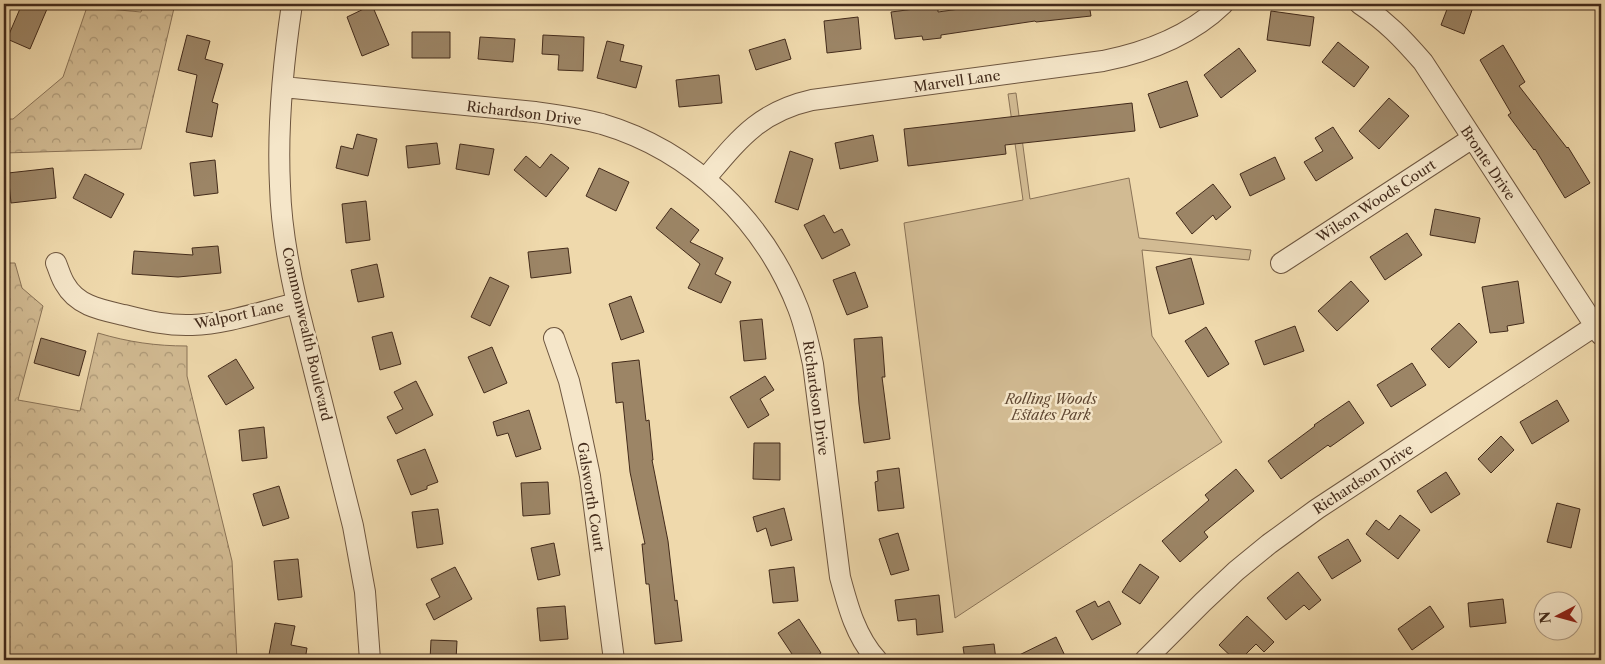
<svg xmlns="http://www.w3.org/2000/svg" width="1605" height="664" viewBox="0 0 1605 664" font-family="'Libre Caslon Text',serif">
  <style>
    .green { fill: #d2bb93; stroke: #8a7357 }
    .forest { fill: url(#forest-crowns); stroke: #8a7357 }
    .building { fill: #9c8566; stroke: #432b1b }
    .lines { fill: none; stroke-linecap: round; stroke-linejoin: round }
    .minor-casing { stroke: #6e563f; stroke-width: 22 }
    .minor { stroke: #f5e6c9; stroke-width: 20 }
    .labels { text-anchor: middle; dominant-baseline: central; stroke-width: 5; stroke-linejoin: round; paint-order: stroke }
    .street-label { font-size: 14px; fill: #432b1b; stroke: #f5e6c9 }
    .park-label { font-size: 14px; font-style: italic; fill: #604833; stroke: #f5e6c9 }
  </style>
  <defs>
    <pattern id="forest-crowns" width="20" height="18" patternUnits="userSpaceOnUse" patternTransform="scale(1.25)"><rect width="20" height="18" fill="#d2bb93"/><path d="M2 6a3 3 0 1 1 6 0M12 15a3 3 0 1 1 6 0" fill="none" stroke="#ac9877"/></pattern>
  </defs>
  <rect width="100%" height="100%" fill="#efd9ac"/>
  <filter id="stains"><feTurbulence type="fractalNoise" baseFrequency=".004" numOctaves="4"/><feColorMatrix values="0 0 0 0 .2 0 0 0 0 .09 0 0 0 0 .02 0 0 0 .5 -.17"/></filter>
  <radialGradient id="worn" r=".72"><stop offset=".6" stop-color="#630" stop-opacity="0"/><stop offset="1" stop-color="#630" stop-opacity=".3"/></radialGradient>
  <path class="green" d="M1016,93l14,106 99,-21 10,60 112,12 -2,10 -107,-10 10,86 70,106 -267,176 -51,-395 119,-23 -15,-106z"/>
  <path class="forest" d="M143,4h32l-34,145 -137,4v-34h9l50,-42 24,-70 54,5z
    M4,263h11l7,25 21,18 -25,94 62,11 18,-78c30,9 58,13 89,13v30l45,185 5,99h-233z"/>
  <path class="building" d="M22,4h13l12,5 -17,40 -23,-10z
    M995,4h94l2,12 -55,6 -1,-1 -94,14v3l-18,2 -1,-4 -27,3 -4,-27 47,-6v6z
    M1449,4h25l-10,30 -23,-9z
    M372,5l17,40 -27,11 -15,-39z
    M1271,11l43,6 -4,29 -43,-6z
    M858,17l3,32 -34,4 -3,-32z
    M412,32h38v26h-38z
    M187,35l23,6 -5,18 18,5 -11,38 6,2 -6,33 -26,-5 11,-57 -19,-5z
    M543,35l41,2 -1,34 -25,-1 1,-15 -17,-1z
    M480,37l35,2 -2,23 -35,-3z
    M785,39l6,20 -35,11 -7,-20z
    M607,41l17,4 -4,16 22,5 -6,22 -39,-10z
    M1338,42l31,25 -15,20 -32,-25z
    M1503,45l22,37 -6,4 48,62 1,-1 22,36 -25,15 -30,-49 -1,1 -26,-35 3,-2 -31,-53z
    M1239,48l17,23 -35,27 -17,-23z
    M719,75l3,28 -43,4 -3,-27z
    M1187,81l11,35 -38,12 -12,-34z
    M1389,98l20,18 -30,33 -20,-18z
    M1132,103l3,28 -130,14 1,9 -98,12 -4,-37z
    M1333,127l20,31 -37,23 -12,-19 19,-11 -8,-13z
    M357,134l20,5 -9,37 -32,-8 5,-22 12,3z
    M873,135l5,26 -38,8 -5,-26z
    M437,143l3,21 -32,4 -2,-22z
    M460,144l34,5 -5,26 -33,-6z
    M790,151l23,8 -15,51 -23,-8z
    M551,154l18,14 -23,29 -32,-27 12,-14 14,12z
    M1275,157l10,22 -35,17 -10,-22z
    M215,160l3,33 -24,3 -4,-33z
    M53,168l3,30 -45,5 -3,-30z
    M599,168l30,14 -13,29 -30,-15z
    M85,174l39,20 -13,24 -38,-20z
    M1213,184l18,23 -15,13 -3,-5 -21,19 -16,-21z
    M366,201l4,39 -24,3 -4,-39z
    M671,208l28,22 -9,12 33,16 -8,16 16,8 -10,21 -33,-15 12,-24 -44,-36z
    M1435,209l45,9 -5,25 -45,-8z
    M824,215l10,18 8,-4 8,16 -28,14 -18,-34z
    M1407,233l15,22 -37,25 -15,-23z
    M218,246l3,27 -43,4 -46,-3 2,-23 59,4 -1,-7z
    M568,248l3,25 -40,5 -3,-26z
    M1191,258l13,46 -35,10 -13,-47z
    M377,264l7,33 -26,5 -7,-32z
    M855,272l13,35 -21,8 -14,-35z
    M490,277l19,9 -19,40 -19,-9z
    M1351,281l18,20 -32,30 -19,-20z
    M1518,281l6,42 -17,3 1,5 -18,2 -8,-46z
    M631,296l13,36 -23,8 -12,-36z
    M762,319l4,40 -22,2 -4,-40z
    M1459,323l18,19 -28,26 -18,-19z
    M1295,326l9,25 -40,14 -9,-24z
    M1206,327l23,37 -21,13 -23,-36z
    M392,332l9,32 -21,6 -8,-33z
    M882,337l3,40h-3l8,62 -26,4 -5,-39 -5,-65z
    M41,338l45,13 -7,25 -45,-13z
    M492,347l15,36 -23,10 -16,-36z
    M236,359l18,29 -28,17 -18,-29z
    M639,360l7,61 3,-1 4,40h-1l16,81 7,60 2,-1 5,41 -27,3 -6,-60h-3l-4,-40h3l-15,-72 -7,-70 -7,1 -4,-40z
    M1412,363l14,22 -35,22 -14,-22z
    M765,376l9,14 -14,9 9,16 -21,13 -18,-31z
    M416,381l17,34 -37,19 -9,-17 16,-8 -9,-17z
    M1557,400l12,21 -37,23 -12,-22z
    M1349,401l15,22 -34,24 -2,-2 -47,34 -13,-18 47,-35 -1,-1z
    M529,410l12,39 -25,8 -8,-24 -11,3 -4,-14z
    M264,427l3,31 -25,3 -3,-31z
    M1501,436l13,14 -23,23 -13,-14z
    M754,443h26v37l-27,-1z
    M425,449l13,33 -11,4v3l-16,6 -14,-35z
    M899,468l5,40 -26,3 -3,-29 3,-1 -1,-10z
    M1236,469l18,22 -50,41 4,5 -28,25 -18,-21 47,-41 -4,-5z
    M1446,472l14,22 -29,19 -14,-22z
    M548,482l2,32 -27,2 -2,-33z
    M279,486l10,32 -26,8 -10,-32z
    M1557,503l23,6 -9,39 -24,-6z
    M784,508l8,32 -21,6 -5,-18 -9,4 -4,-15z
    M438,509l5,35 -26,4 -5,-36z
    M1400,515l20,15 -22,29 -32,-25 10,-14 13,10z
    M898,533l11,37 -18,5 -12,-36z
    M1348,539l13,22 -29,18 -14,-22z
    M554,543l6,32 -22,5 -7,-32z
    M298,559l4,38 -24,3 -4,-39z
    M1140,564l19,13 -19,27 -18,-12z
    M455,567l17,32 -38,21 -8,-16 14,-7 -9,-18z
    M794,567l4,34 -25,2 -4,-33z
    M1298,572l23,28 -12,10 -5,-5 -18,15 -19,-22z
    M939,595l4,37 -26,3 -1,-16 -18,2 -3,-21z
    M1503,599l3,24 -36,4 -2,-24z
    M1095,601l3,6 11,-6 12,23 -29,16 -16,-29z
    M565,606l3,33 -28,2 -3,-33z
    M1430,606l14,21 -32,23 -14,-21z
    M1247,616l27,26 -10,10 -8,-8 -16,16h-5l-16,-15z
    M799,619l22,34 -11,7h-14l-18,-27z
    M275,623l20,3 -4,19 16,3 -2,12h-37z
    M1056,637l11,23h-58z
    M431,640l26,1 -1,19h-26z
    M994,644l2,16h-31l-2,-13z"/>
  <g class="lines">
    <defs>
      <path id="minor" d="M292,4c-9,60 -15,121 -12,182 1,39 8,78 17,117l56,223 12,66 5,68
        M1360,4c27,18 42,34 63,58l178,273
        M283,87l252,25c22,3 45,6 67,12 91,27 162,97 196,184 7,18 11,37 15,56l27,213c8,30 16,60 37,83
        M705,179c34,-40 54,-67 107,-79l291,-39c45,-9 87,-25 120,-57
        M56,263c3,7 5,15 9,21 12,22 37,26 59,31 23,6 45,11 68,10 35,-1 71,-14 105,-22
        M1281,263l190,-124
        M554,338l15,43 9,38 12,57 24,184
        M1145,660l58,-58 33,-31 33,-27 48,-35 284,-187"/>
    </defs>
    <use href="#minor" class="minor-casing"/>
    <use href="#minor" class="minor"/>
  </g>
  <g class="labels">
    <g class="street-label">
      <text transform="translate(957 81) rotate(-8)">Marvell Lane</text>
      <text transform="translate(524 113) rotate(7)">Richardson Drive</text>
      <text transform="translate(1488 163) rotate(56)">Bronte Drive</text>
      <text transform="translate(1376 201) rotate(-33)">Wilson Woods Court</text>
      <text transform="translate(239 315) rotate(-12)">Walport Lane</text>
      <text transform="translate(307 334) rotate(77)">Commonwealth Boulevard</text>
      <text transform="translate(816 398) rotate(82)">Richardson Drive</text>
      <text transform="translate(1363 479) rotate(-33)">Richardson Drive</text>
      <text transform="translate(591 497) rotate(81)">Galsworth Court</text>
    </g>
    <g class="park-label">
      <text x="1051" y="399">Rolling Woods<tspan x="1051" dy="16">Estates Park</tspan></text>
    </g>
  </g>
  <rect width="1605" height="664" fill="none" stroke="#efd9ac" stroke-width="20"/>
  <rect x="5" y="5" width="1595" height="654" fill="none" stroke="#432b1b" stroke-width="2.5"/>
  <rect x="10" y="10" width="1585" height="644" fill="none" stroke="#432b1b"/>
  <g transform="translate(1558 616) rotate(264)"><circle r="24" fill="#f5e6c9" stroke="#ae9b83"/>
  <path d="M0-4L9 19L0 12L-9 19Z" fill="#8f2418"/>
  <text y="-8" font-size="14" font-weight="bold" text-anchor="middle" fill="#432b1b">N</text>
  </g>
  <rect width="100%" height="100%" filter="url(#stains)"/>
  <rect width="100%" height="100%" fill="url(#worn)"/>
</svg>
